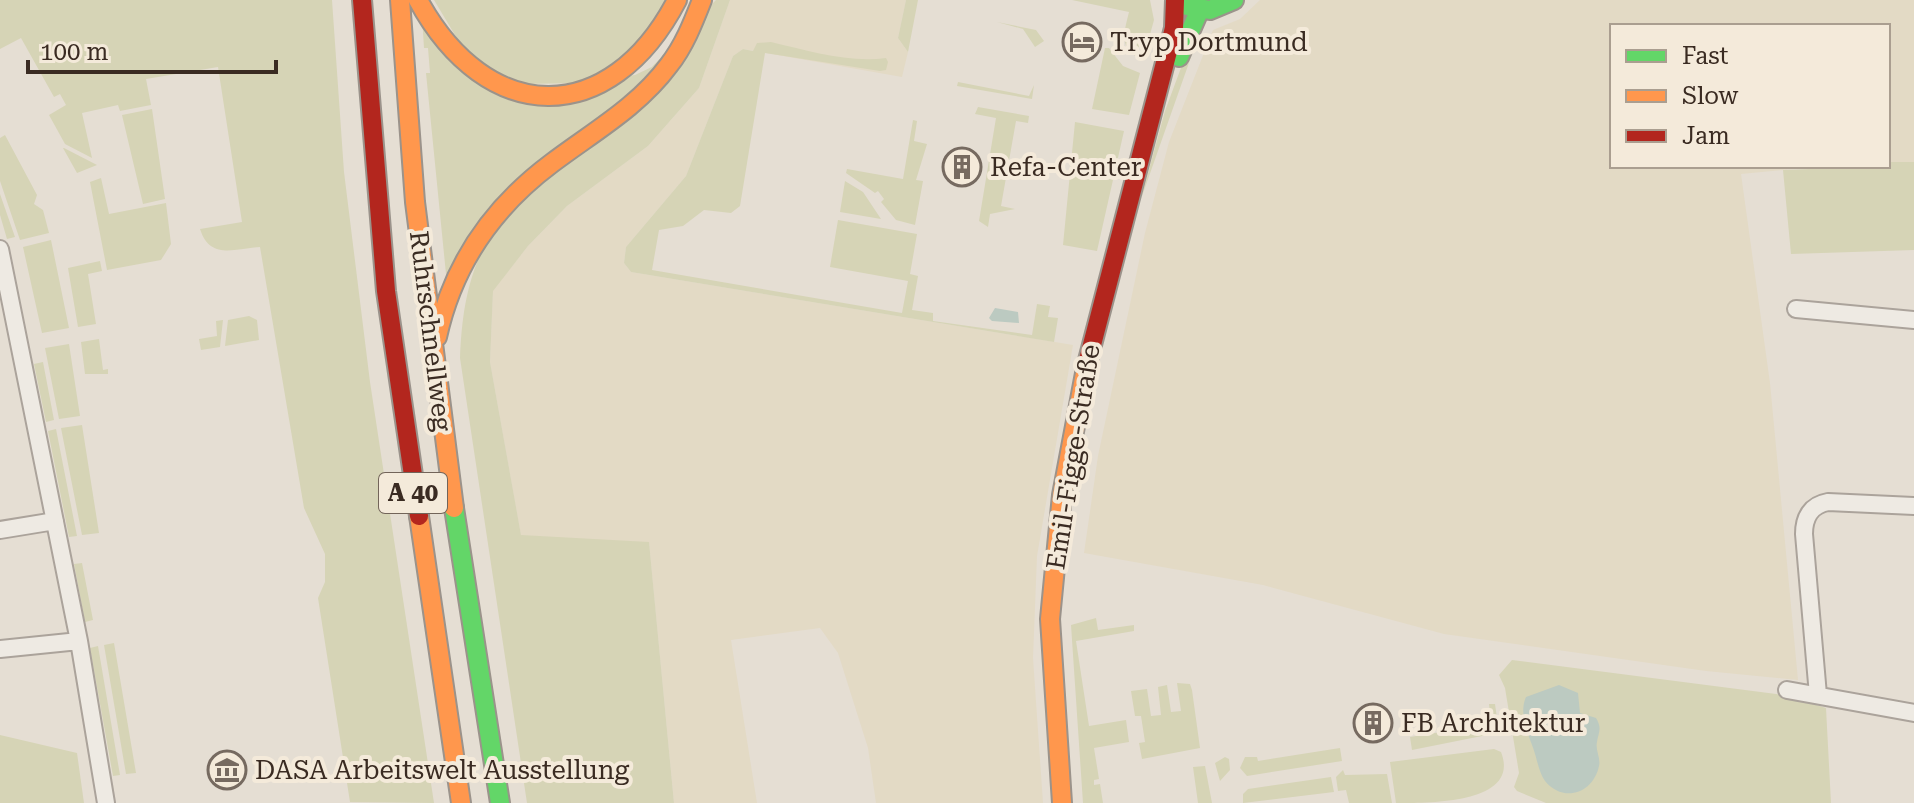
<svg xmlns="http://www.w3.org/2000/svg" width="1914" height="803" viewBox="0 0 1914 803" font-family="'Roboto Serif',serif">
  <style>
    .farmland { fill: #e3dac5 }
    .green { fill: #d6d4b6 }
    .water { fill: #bccac1 }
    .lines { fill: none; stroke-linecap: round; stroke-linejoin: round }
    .street-casing { stroke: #aba39b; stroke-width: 20 }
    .fast-casing { stroke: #9b938b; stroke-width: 22 }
    .slow-casing { stroke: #9b938b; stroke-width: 22 }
    .jam-casing { stroke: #9b938b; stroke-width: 22 }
    .street { stroke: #eeeae3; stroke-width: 16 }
    .fast { stroke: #63d668; stroke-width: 18 }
    .slow { stroke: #ff974d; stroke-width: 18 }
    .jam { stroke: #b3261e; stroke-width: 18 }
    .labels { text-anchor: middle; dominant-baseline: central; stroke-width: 8; stroke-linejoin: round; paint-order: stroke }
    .shield { fill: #f4eada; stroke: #726459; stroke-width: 2 }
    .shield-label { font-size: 24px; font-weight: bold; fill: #3a2b22 }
    .poi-label { font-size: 26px; fill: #3a2b22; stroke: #f4eada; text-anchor: start }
    .street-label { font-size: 26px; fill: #3a2b22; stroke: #f4eada }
  </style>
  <rect width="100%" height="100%" fill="#e5ded3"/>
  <path class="farmland" d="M730,0h176l-8,38 10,14 -6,25 -159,-28 -10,7 -47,120 -60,71 -2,16 7,9 442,73 -36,211 -4,102 10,145h-167l-8,-55 -30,-95 -18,-25 -89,12 26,163h-83l-25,-260 -128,-7 -31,-174 3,-72 35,-44 39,-40 81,-60 51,-58z
    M1260,0h654v162h-26v-136h-276v140h214l-85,8 29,209 28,297 -92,-9 -262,-37 -181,-49 -179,-32 14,-97 47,-223 24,-91 44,-112 27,-11z"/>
  <path class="green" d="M0,0h332l12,172 26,210 64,421 -84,-1 -32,-204 7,-16v-28l-21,-46 -44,-261c-26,2 -50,13 -60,-18l42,-7 -24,-155 -72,12 5,26 -31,6 -2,-6 -36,8 10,45 -27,-14 -16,-29 17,-10 -6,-11 -6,3 -33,-59 -21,11z
    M434,0h236l-21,39 -63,44 -67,1 -52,-29z
    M716,0h14l-31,88 -51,58 -81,60 -39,40 -35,45 -3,71 31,173 128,7 25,261h-147l-67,-445c2,-45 7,-79 28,-120z
    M906,0h12l-10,52 -10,-14z
    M1072,0h78l4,20 -8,29 -7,-2 -2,10c-19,-11 -12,-28 -8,-45z
    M422,16l80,79 133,-20 23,-11 -212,210 -20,-201h4l-2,-25h-4z
    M997,22l39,8 8,11 -9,6 -12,-18z
    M1192,38l5,2 -56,159 24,-88z
    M771,42c38,9 78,21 115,16l2,4 -2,8 -6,1 -115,-18 -25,153 -9,7 -27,-3 -21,16 -24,4 -7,40 250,43 6,-32 -78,-14 8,-47 79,14 -7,40 8,2 -6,34 21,3v8l99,14 5,-31 13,2 -2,11 10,1 -4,24 -423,-70 -7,-9 2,-16 60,-71 47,-120 10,-7 10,2 4,-8z
    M1105,48h4l14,18 17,7 -11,42 -37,-6z
    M958,82l71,14 5,-11 -2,14 -75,-13z
    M978,107l51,9 -1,7 -12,-2 -15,85 14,3 -25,5 -2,13 -9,-6 17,-103 -21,-4z
    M152,109l13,90 -22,5 -21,-89z
    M913,120l4,1 -3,20 13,3 -11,36 7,1 -8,44 -19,-5 -15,-18 3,-3 -6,-8 -3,2 -29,-20 1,-4 56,10z
    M1075,122l49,9 -27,120 -34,-6z
    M5,135l32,60 -3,9 9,6 6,23 -29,7 -20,-59v-43z
    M63,148h1l33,17 -20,8z
    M1888,162h26v88l-123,4 -8,-84 105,-4z
    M101,178l8,36 57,-11 5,41 -10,16 -54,10 -17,-88z
    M845,181l18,11 18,27 -41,-7z
    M0,194l15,43 -8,2 -7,-24z
    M51,240l18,88 -27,5 -19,-86z
    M100,261l2,10 -14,3 8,50 -18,3 -10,-59z
    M249,316l8,4 2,20 -34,6 3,-26z
    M223,320l-3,27 -19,3 -2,-11 18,-3 -1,-15z
    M99,339l4,31 5,-1v5h-23l-4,-32z
    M69,344l11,72 -21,3 -14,-71z
    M43,362l11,58 -8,2 -12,-58z
    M82,425l17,108 -17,2 -21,-107z
    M56,429l21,107 -8,1 -21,-106z
    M82,563l11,57 -8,2 -11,-58z
    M1096,618l2,12 36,-5v6l-58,10 13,85 37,-6 3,22 -35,6 5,31 -5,1v5l6,-1 3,19h-20l-12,-178z
    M114,643l22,130 -10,1 -22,-129z
    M98,646l22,129 -7,1 -23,-128z
    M1512,660l272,35 42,13 5,95h-285l-29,-12 -3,-4 5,-14 -14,-85 -6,-13z
    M1177,683l13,1 2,6 8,58 -58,11 -3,-16 6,-1 -4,-26h-6l-4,-25 16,-2 4,27 10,-1 -3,-28 9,-2 4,27 10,-1z
    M1489,704h6l3,21 -6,9 -80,16 -2,-13 81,-13z
    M0,735l77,18 7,50h-84z
    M1340,748l2,13 -95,15 -7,-8 5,-11h12l1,4z
    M1494,749l7,3c20,51 -69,51 -105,51l-6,-41z
    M1225,757l4,2 1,11 -10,11 -5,-18z
    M1205,766l7,37h-14l-5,-36z
    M1343,770l2,5 42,-1 5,29h-43l-3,-13 -8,1 -2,-14z
    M1331,777l3,15 -91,11v-9l5,-5z"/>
  <path class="water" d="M995,308l23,4 1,11 -27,-2 -3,-3z
    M1559,685l19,8 2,20 16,5c6,10 3,13 1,24 -2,8 4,16 2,24 -6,28 -36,37 -54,15 -7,-10 -8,-24 -13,-36 -5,-14 -13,-33 -6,-48z"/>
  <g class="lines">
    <defs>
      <path id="street" d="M0,249l79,392 27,162
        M1796,309l118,11
        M0,530l55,-9
        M0,649l79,-8
        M1787,690l127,23
        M1818,695l-14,-161c0,-17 7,-29 24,-32l86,4"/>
      <path id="fast" d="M1187,6l23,4 24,-10
        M1179,57l21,-48
        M454,508l46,295"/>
      <path id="slow" d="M400,0l15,202 39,306
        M418,0c69,127 192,129 259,0
        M437,337c16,-73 56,-130 115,-174 41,-31 86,-56 117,-98 15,-19 24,-42 33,-65
        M419,516l42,287
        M1062,803l-12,-184 12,-124 24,-127"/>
      <path id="jam" d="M362,0l24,291 33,225
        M1086,368l88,-340 1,-28"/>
    </defs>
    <use href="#street" class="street-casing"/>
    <use href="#fast" class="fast-casing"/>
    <use href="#slow" class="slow-casing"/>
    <use href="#jam" class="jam-casing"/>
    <use href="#street" class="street"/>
    <use href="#fast" class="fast"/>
    <use href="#slow" class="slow"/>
    <use href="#jam" class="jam"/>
  </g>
  <defs>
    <symbol id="hotel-ring" viewBox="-11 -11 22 22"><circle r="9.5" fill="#f4eada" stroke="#766a60" stroke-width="1.5"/><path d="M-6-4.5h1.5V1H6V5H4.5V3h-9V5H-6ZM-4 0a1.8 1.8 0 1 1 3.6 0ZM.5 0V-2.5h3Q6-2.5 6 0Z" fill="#766a60"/></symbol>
    <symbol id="building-ring" viewBox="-11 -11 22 22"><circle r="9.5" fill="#f4eada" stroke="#766a60" stroke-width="1.5"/><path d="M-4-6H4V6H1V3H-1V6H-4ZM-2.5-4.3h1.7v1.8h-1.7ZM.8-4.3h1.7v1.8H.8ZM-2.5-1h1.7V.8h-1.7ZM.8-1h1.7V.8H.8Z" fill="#766a60"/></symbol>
    <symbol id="museum-ring" viewBox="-11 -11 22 22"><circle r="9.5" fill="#f4eada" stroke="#766a60" stroke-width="1.5"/><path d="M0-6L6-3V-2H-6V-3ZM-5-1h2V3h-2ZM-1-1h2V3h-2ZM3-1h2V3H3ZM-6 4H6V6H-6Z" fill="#766a60"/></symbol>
  </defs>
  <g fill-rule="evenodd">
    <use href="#hotel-ring" x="1060" y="20" width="44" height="44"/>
    <use href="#building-ring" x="940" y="145" width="44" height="44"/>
    <use href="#building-ring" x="1351" y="701" width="44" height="44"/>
    <use href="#museum-ring" x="205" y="748" width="44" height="44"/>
  </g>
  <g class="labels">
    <rect class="shield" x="379" y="473" width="68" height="40" rx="6"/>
    <g class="shield-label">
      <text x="413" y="493">A 40</text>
    </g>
    <g class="poi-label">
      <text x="1110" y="42">Tryp Dortmund</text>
      <text x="990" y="167">Refa-Center</text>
      <text x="1401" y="723">FB Architektur</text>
      <text x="255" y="770">DASA Arbeitswelt Ausstellung</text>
    </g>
    <g class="street-label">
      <text transform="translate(431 331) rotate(83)">Ruhrschnellweg</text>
      <text transform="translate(1073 457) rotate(-81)">Emil-Figge-Straße</text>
    </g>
  </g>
  <rect x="1610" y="24" width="280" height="144" fill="#f4eada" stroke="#aa9e90" stroke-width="2"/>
  <rect x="1626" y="50" width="40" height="12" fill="#63d668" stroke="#aa9e90" stroke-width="2"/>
  <text x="1682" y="64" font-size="24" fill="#3a2b22">Fast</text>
  <rect x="1626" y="90" width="40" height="12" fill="#ff974d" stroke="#aa9e90" stroke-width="2"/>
  <text x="1682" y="104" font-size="24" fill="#3a2b22">Slow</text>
  <rect x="1626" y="130" width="40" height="12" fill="#b3261e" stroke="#aa9e90" stroke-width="2"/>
  <text x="1682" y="144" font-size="24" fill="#3a2b22">Jam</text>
  <path d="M28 60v12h248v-12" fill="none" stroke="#3a2b22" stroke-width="4"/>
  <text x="40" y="60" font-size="24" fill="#3a2b22" stroke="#f4eada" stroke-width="6" paint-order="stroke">100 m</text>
</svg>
